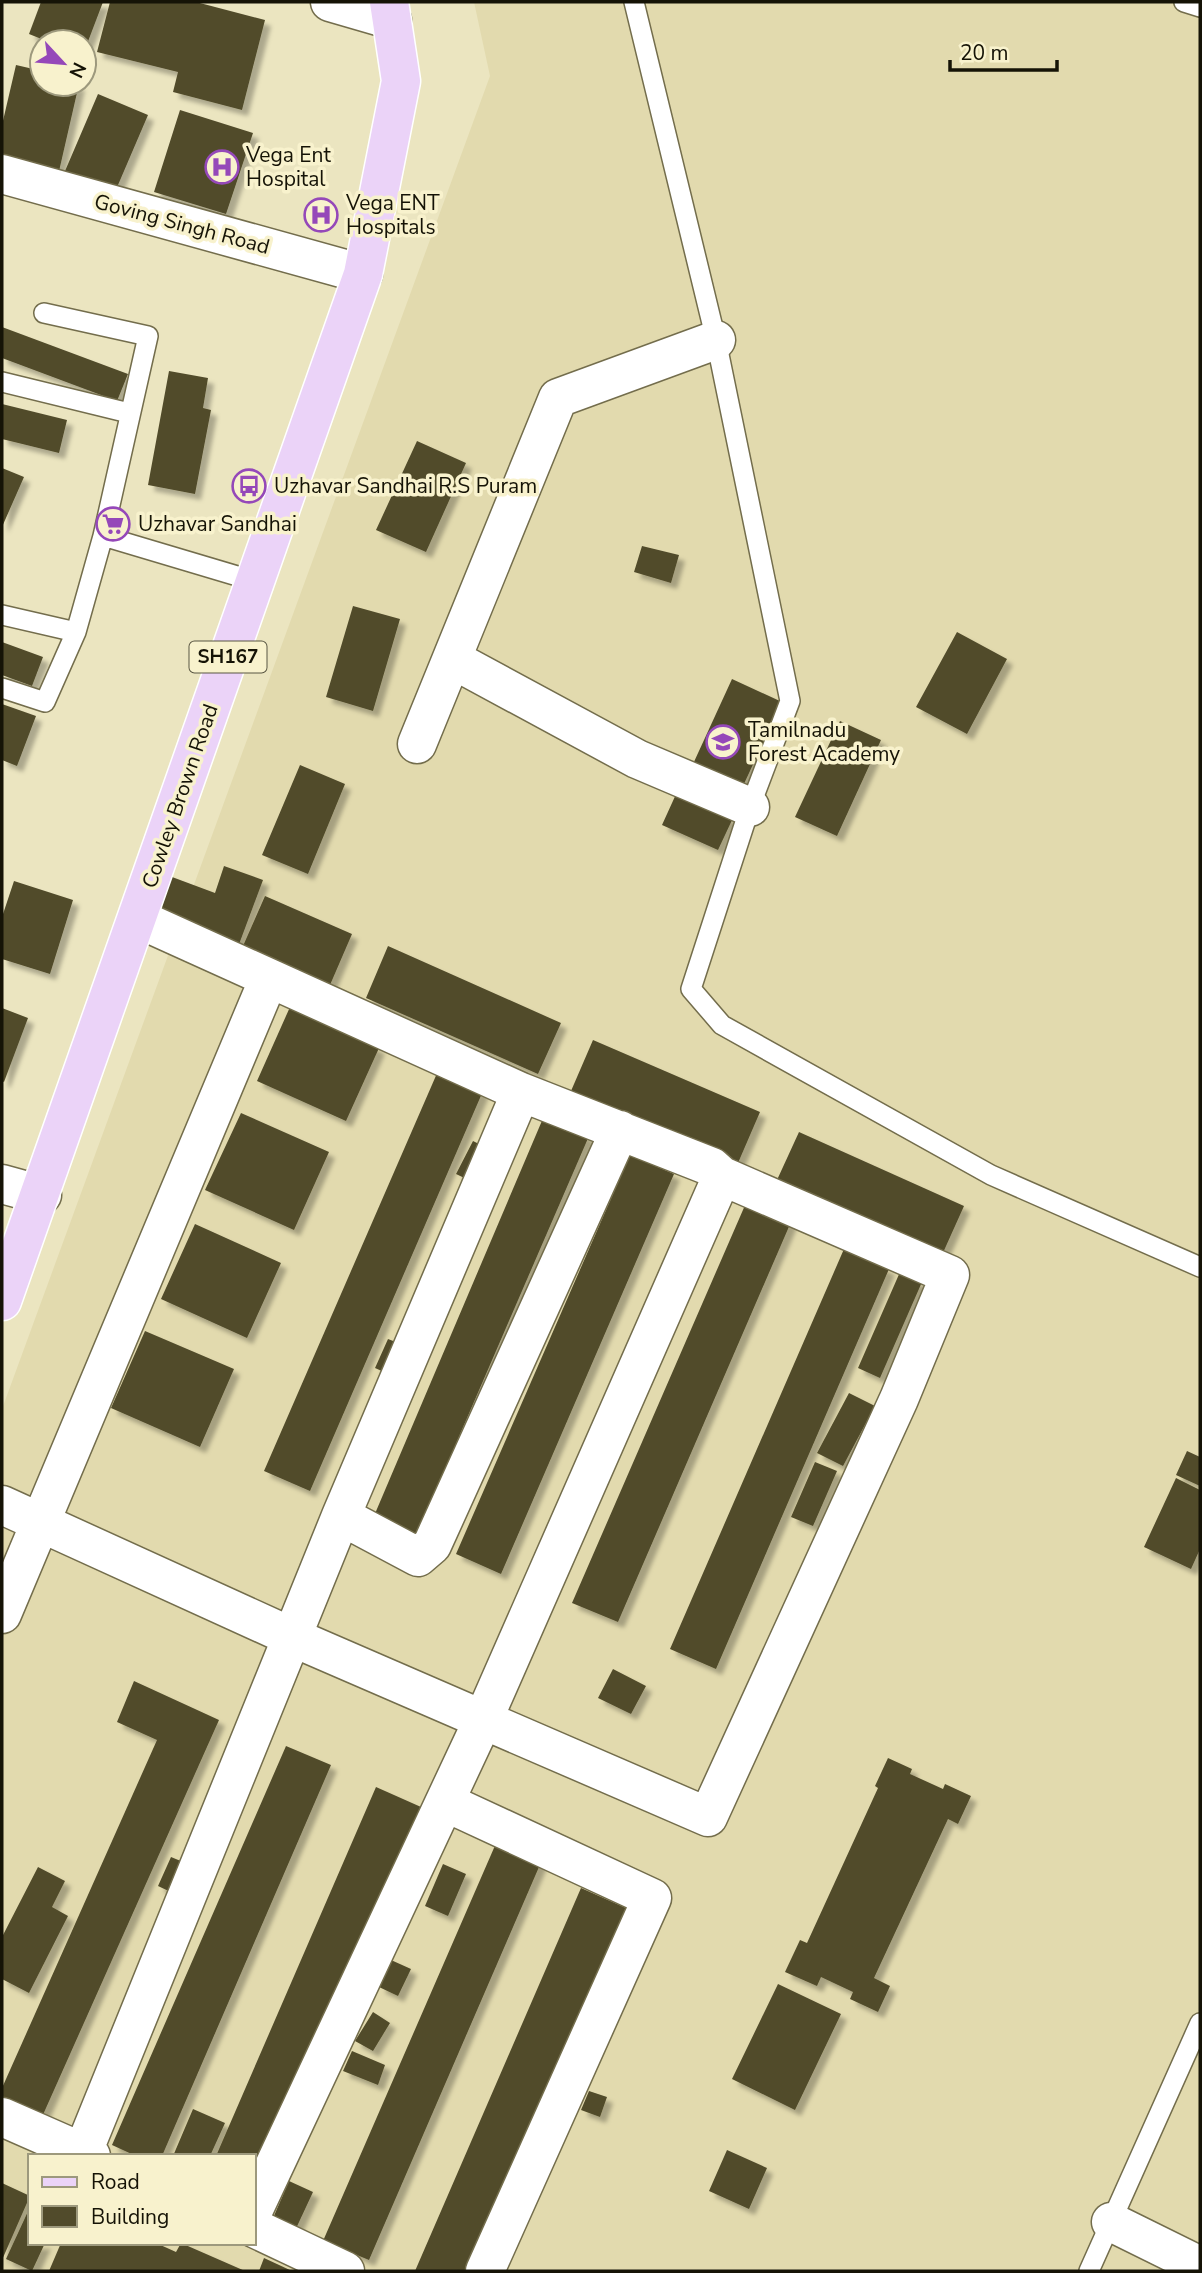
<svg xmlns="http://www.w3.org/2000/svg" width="1202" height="2273" viewBox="0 0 1202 2273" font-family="'Nunito Sans',sans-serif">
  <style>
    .built { fill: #e2daae; fill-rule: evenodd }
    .building { fill: #514b2b; filter: url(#shadow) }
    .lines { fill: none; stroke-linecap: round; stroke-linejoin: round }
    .lane-casing { stroke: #736d4c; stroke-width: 22 }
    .street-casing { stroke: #736d4c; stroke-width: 41 }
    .primary-casing { stroke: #fff; stroke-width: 41 }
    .lane { stroke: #fff; stroke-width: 19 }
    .street { stroke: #fff; stroke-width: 38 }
    .primary { stroke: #ebd3f8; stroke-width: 38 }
    .labels { text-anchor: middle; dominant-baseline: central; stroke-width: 7; stroke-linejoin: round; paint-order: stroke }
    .shield { fill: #f8f2cd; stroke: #595642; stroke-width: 2 }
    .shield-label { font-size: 19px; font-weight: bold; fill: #151306 }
    .poi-label { font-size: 21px; fill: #151306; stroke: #f8f2cd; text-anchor: start }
    .street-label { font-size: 21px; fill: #151306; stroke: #f8f2cd }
  </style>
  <defs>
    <filter id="shadow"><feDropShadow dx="6" dy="6" stdDeviation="2" flood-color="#0004"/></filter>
  </defs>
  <rect width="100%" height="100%" fill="#ebe5c0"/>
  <path class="built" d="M474,2h726v2269h-1198v-862l488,-1333zM30,2156h224v87h-224z"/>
  <path class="building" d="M41,2h62l-19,50v-10h-35l-20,-8z
    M110,2h86l69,18 -23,90 -69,-18 5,-20 -81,-20z
    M16,65l26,6v13h37l-22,96 -55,-13v-42z
    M98,94l50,21 -33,77 -50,-21z
    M180,110l73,23 -27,81 -72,-22z
    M2,327l126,47 -11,27 -115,-43z
    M169,371l39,7 -5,30 8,2 -16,84 -47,-9z
    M2,404l65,16 -8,33 -57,-14z
    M417,441l49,22 -40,89 -50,-22z
    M2,468l22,9 -22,50z
    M642,546l37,9 -8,28 -37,-11z
    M353,606l47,13 -27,92 -47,-14z
    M957,632l50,27 -40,75 -51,-27z
    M2,642l41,15 -11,29 -30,-11z
    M732,679l50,23 -39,84 -50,-22z
    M2,704l34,12 -19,50 -15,-6z
    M840,721l41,19 -44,96 -42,-19z
    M300,765l45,19 -37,90 -46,-19z
    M677,792l56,26 -15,32 -56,-25z
    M224,866l39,14 -25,67 -89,-32 15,-41 51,19z
    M14,881l59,19 -23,74 -48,-15v-42z
    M265,896l87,38 -22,51 -87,-39z
    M388,946l173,77 -23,51 -172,-76z
    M290,1007l89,41 -33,73 -89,-40z
    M2,1008l26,10 -24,64 -2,-1z
    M593,1040l167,72 -22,51 -167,-72z
    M438,1071l45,20 -173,400 -46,-20z
    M241,1113l88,39 -35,78 -89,-40z
    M544,1116l45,20 -173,400 -42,-20z
    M799,1132l165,74 -22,49 -165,-75z
    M473,1141l20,10 -16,33 -21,-10z
    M630,1155l44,19 -173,400 -45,-20z
    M746,1203l45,19 -173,400 -46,-19z
    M195,1224l86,39 -34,75 -86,-39z
    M844,1249l45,20 -173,400 -46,-20z
    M900,1272l22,10 -42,96 -22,-10z
    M145,1331l89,38 -34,78 -89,-39z
    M388,1339l18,7 -13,30 -18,-8z
    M849,1393l26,13 -32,60 -26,-13z
    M1187,1451l13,6v29l-24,-11z
    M815,1462l22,9 -24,55 -22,-9z
    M1176,1478l24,12v59l-9,20 -47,-22z
    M613,1669l33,17 -15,28 -33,-16z
    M134,1681l85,39 -177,397 -40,-18v-11l155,-348 -40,-18z
    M286,1746l45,19 -169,391h-26l-24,-11z
    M888,1758l24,11 -2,5 33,15 2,-5 26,12 -13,28 -10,-5 -74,159 16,8 -12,26 -28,-13 3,-7 -32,-15 -4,9 -32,-14 15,-32 7,3 71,-155 -3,-2z
    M376,1787l45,20 -167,384v-35h-38z
    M497,1841l45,19 -173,400 -46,-19z
    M171,1857l17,7 -13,30 -17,-8z
    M443,1864l23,10 -18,42 -23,-10z
    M38,1867l27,14 -13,26 16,9 -39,77 -27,-14v-42z
    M581,1888l45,20 -157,363h-54z
    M391,1960l20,9 -13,27 -19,-9z
    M778,1984l63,30 -46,96 -63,-31z
    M373,2012l17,11 -17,28 -18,-10z
    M352,2051l33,14 -7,20 -35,-14z
    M589,2091l18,6 -7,20 -19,-7z
    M193,2109l32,14 -15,33h-37z
    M727,2150l40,18 -18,41 -40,-18z
    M289,2181l24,11 -20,43 -23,-10z
    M2,2183l28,13 -28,64z
    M30,2207v36h15l-13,28 -26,-12z
    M61,2243h95l20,9 5,-9 64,28h-196z
    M264,2258l28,13h-33z"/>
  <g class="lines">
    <defs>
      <path id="lane" d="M634,2l82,338 74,361 -40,106 -59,182 31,36 269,150 209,92
        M1184,2l16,5
        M44,313l104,23 -45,200 151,45
        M2,382l127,31
        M2,615l74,17
        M2,688l43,14 31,-70 27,-96
        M1089,2271l111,-248"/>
      <path id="street" d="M330,2l62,18
        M2,174l361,100
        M452,659l185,100 113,48
        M417,744l141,-346 158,-58
        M2,1184l40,11
        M2,1505l290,132 416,180 191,-418 51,-124 -228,-99 -10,-9 -191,-75 -382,-173
        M341,1516l77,41 14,-12 188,-415
        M2,1614l267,-636
        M445,1802l207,96 -167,373
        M2,2117l89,39
        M83,2152l258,-636 180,-424
        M254,2209l229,-489 239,-544
        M1111,2222l89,44
        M254,2228l91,43"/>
      <path id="primary" d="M2,1301l361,-1027 38,-193 -12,-79"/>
    </defs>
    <use href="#lane" class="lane-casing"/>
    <use href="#street" class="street-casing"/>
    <use href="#primary" class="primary-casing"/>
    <use href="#lane" class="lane"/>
    <use href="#street" class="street"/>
    <use href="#primary" class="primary"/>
  </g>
  <defs>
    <symbol id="hospital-ring" viewBox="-11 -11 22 22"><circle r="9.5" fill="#f8f2cd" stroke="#9548b9" stroke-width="1.5"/><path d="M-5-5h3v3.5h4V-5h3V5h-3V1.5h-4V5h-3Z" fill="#9548b9"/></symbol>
    <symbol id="bus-ring" viewBox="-11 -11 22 22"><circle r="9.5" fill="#f8f2cd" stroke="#9548b9" stroke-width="1.5"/><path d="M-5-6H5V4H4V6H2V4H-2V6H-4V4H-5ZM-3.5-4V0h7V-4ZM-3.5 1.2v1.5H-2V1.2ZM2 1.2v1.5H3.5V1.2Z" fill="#9548b9"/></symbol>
    <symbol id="supermarket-ring" viewBox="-11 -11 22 22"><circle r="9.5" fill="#f8f2cd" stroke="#9548b9" stroke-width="1.5"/><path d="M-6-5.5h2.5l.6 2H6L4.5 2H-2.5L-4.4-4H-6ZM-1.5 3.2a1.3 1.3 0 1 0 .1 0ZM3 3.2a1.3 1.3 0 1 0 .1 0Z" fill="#9548b9"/></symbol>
    <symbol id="university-ring" viewBox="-11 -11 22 22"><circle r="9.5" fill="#f8f2cd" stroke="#9548b9" stroke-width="1.5"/><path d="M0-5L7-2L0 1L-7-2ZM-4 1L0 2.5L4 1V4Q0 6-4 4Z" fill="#9548b9"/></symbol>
  </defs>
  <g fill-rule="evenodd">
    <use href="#hospital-ring" x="203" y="148" width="38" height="38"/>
    <use href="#hospital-ring" x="302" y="196" width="38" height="38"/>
    <use href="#bus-ring" x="230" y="467" width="38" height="38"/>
    <use href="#supermarket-ring" x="94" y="505" width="38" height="38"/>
    <use href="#university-ring" x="704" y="723" width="38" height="38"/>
  </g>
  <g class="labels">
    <rect class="shield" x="189.5" y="641.5" width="77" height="31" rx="5"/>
    <g class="shield-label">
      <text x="228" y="657">SH167</text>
    </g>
    <g class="poi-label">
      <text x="246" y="155">Vega Ent<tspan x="246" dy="24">Hospital</tspan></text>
      <text x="346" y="203">Vega ENT<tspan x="346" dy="24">Hospitals</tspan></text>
      <text x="274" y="486">Uzhavar Sandhai R.S Puram</text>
      <text x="138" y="524">Uzhavar Sandhai</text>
      <text x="748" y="730">Tamilnadu<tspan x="748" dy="24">Forest Academy</tspan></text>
    </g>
    <g class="street-label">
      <text transform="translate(182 224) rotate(15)">Goving Singh Road</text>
      <text transform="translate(180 796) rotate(-71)">Cowley Brown Road</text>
    </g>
  </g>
  <rect width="1202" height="2273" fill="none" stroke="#151306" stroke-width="7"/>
  <rect x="28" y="2154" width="228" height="91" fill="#f8f2cd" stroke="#9d997d" stroke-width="2"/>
  <rect x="42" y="2177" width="35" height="10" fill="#ebd3f8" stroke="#9d997d" stroke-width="2"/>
  <text x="91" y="2189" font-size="21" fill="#151306">Road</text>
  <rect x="42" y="2206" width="35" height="21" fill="#514b2b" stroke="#9d997d" stroke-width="2"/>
  <text x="91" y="2224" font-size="21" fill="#151306">Building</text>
  <g transform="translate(63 63) rotate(116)"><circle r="33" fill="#f8f2cd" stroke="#9d997d" stroke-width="2"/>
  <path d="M0-5L12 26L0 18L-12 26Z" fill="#9548b9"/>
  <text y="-10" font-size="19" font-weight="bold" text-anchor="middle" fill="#151306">N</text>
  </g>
  <path d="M950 60v10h107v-10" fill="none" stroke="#151306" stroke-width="3.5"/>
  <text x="960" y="60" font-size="21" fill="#151306" stroke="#f8f2cd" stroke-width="5" paint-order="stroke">20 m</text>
</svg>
